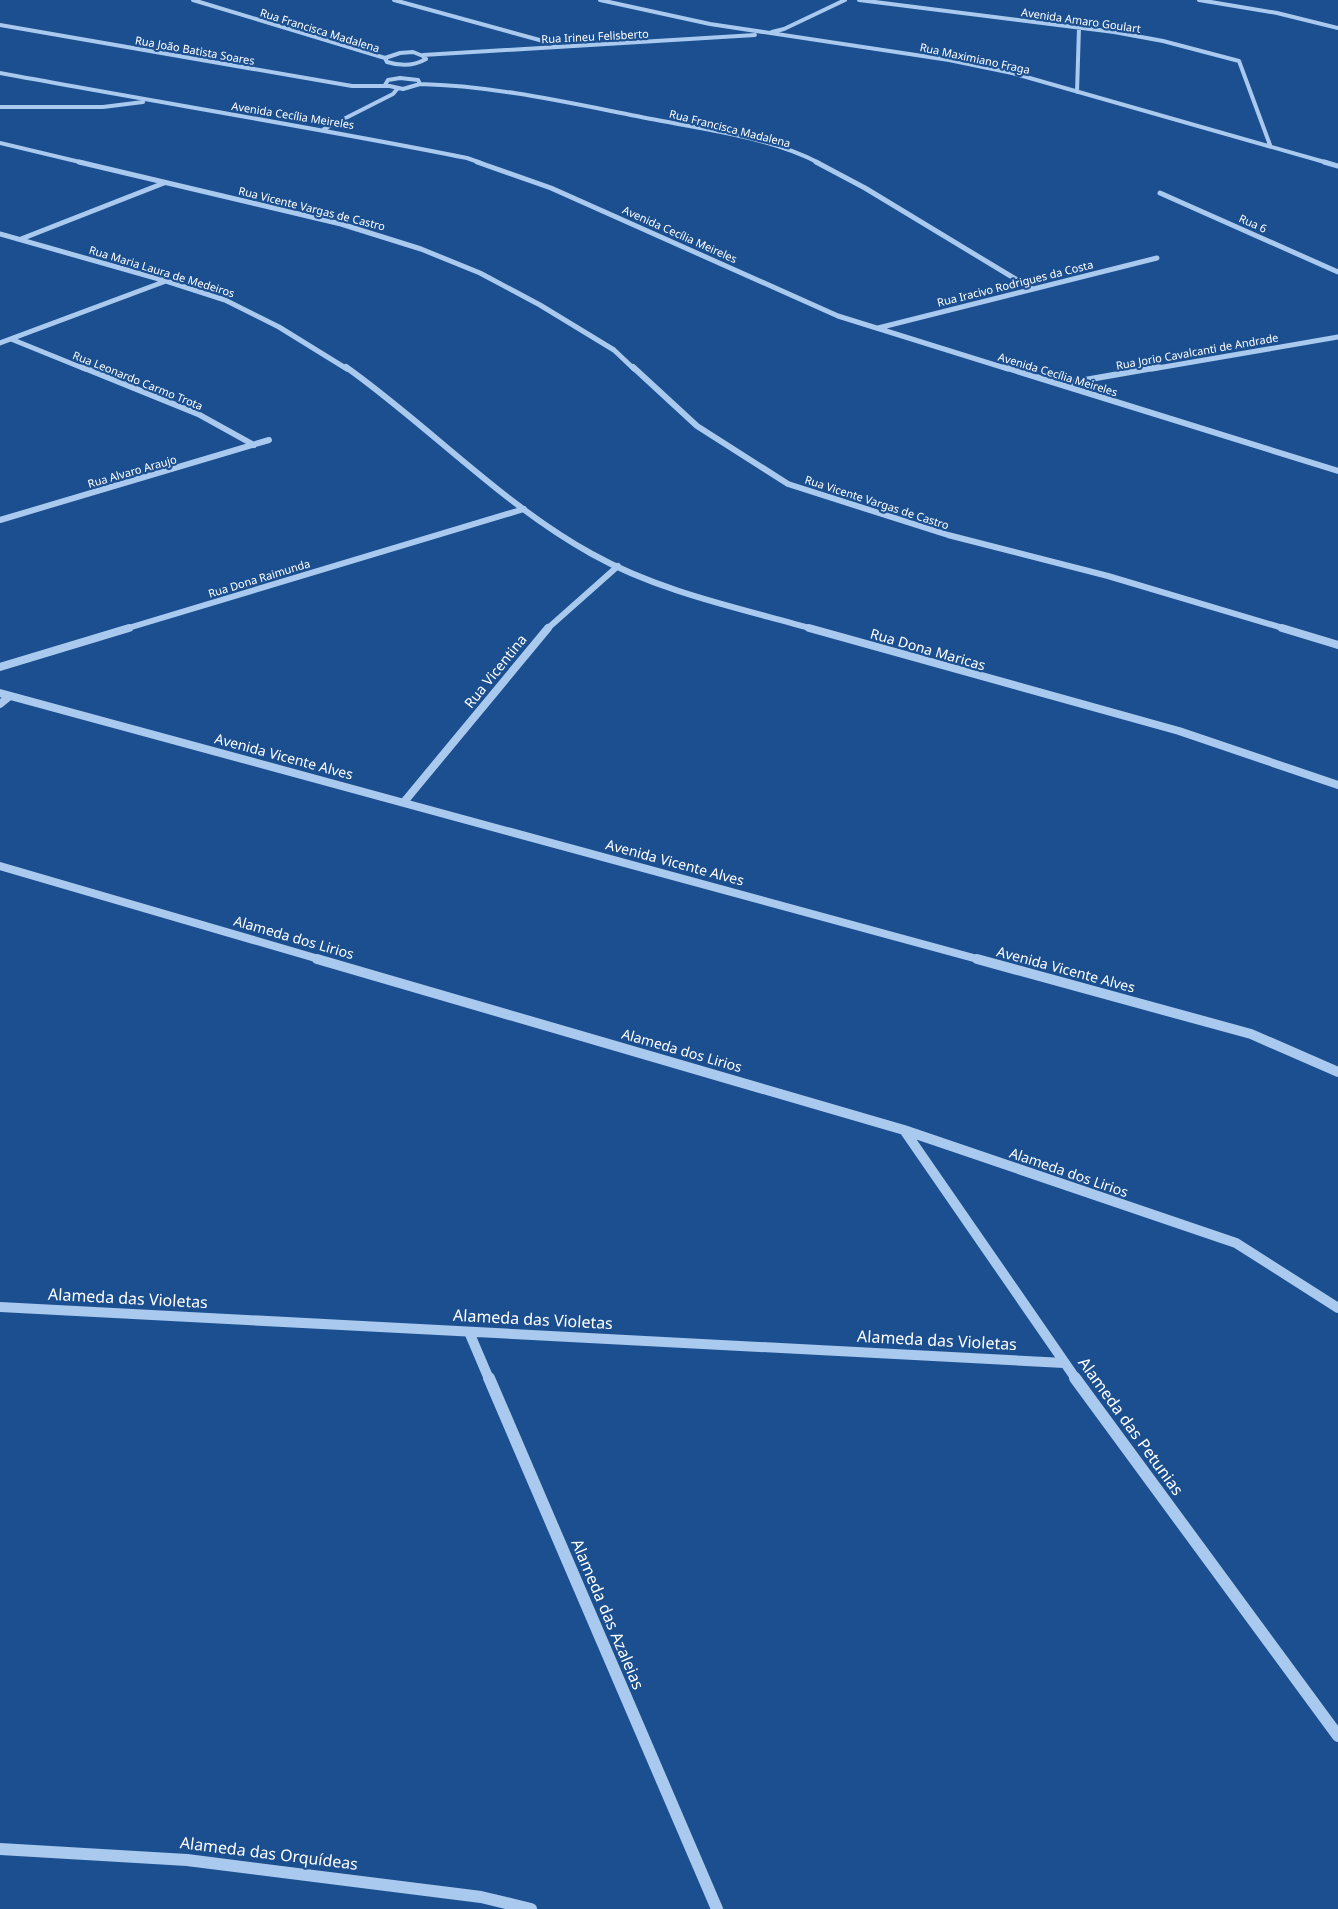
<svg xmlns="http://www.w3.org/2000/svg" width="1338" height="1909" viewBox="0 0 1338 1909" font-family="'Noto Sans',sans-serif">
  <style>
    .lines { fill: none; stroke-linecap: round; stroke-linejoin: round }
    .minor-far5 { stroke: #a9c9ee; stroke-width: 4 }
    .minor-far4 { stroke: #a9c9ee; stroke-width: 5 }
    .minor-far3 { stroke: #a9c9ee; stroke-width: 6 }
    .minor-far2 { stroke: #a9c9ee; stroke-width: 8 }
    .minor-far1 { stroke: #a9c9ee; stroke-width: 10 }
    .minor { stroke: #a9c9ee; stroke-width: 12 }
    .labels { text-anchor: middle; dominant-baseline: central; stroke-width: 4.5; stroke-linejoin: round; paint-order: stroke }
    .far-street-label { font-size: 11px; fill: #fff; stroke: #1b4f8f }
    .street-label { font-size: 14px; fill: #fff; stroke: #1b4f8f }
    .near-street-label { font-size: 16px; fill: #fff; stroke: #1b4f8f }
  </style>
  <rect width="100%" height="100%" fill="#1b4f8f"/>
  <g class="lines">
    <path class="minor-far5" d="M193,0l192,58
      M394,0l160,44
      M600,0l110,24 239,36 63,13 316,90
      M859,0l255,32 49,9 76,20 31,84
      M1199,0l78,13 61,15
      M0,25l352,61h35
      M772,32l12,-3 61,-29
      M413,52l10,4 3,3c-12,7 -26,7 -39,3l-2,-4 15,-5z
      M423,55l332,-20
      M0,73c156,29 312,54 467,85l14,5
      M400,78l18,2 2,4 -17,5 -18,-4 3,-5z
      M420,84c80,2 158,21 237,36 52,10 115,18 162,43
      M1077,92l2,-64
      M0,107h103l40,-5
      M324,129l69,-35 5,-6
      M0,143l84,20"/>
    <path class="minor-far4" d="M79,162l262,62 80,25 59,24 60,32 74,45 20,19
      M477,162l74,26 287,128 170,53
      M816,162l49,26 167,101
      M1324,162l14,4
      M1160,193l178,79
      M0,234l166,47 59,19 54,27 68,42
      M21,239l143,-56
      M878,328l279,-70
      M11,339l74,30
      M0,343l166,-62
      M1152,369l186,-32"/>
    <path class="minor-far3" d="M82,367l116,47 56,31
      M346,367c83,59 157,138 246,187 68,38 147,54 221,75
      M633,367l64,59 91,58 160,51 160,41 178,53
      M1004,367l334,104
      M1062,384l97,-17
      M0,520l269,-80
      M125,629l399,-120
      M547,629l71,-63"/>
    <path class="minor-far2" d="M809,628l370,103 159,54
      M1282,628l56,17
      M0,667l129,-39
      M0,693l981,267
      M0,704l10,-8
      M404,802l144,-174
      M0,866l322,94"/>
    <path class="minor-far1" d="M317,959l587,171 332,113 102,65
      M977,959l274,75 87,38
      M904,1130l172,249
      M0,1307l1064,56
      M469,1332l20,47"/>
    <path class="minor" d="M489,1378l228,531
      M1075,1378l263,358
      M0,1849l187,11 294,37 50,12"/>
  </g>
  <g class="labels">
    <g class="far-street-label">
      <text transform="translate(1081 20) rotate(8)">Avenida Amaro Goulart</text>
      <text transform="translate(320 30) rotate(17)">Rua Francisca Madalena</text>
      <text transform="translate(595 36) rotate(-3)">Rua Irineu Felisberto</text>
      <text transform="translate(195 50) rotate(10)">Rua João Batista Soares</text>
      <text transform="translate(975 58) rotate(12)">Rua Maximiano Fraga</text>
      <text transform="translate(293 115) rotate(9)">Avenida Cecília Meireles</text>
      <text transform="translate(730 128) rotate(14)">Rua Francisca Madalena</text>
      <text transform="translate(312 208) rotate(14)">Rua Vicente Vargas de Castro</text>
      <text transform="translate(1253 223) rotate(24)">Rua 6</text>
      <text transform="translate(680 234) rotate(24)">Avenida Cecília Meireles</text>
      <text transform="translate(162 271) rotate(17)">Rua Maria Laura de Medeiros</text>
      <text transform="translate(1015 283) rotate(-14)">Rua Iracivo Rodrigues da Costa</text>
      <text transform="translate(1197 351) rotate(-10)">Rua Jorio Cavalcanti de Andrade</text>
      <text transform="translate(1058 374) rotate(17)">Avenida Cecília Meireles</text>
      <text transform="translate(138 380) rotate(22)">Rua Leonardo Carmo Trota</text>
      <text transform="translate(132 471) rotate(-16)">Rua Alvaro Araujo</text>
      <text transform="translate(877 502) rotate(18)">Rua Vicente Vargas de Castro</text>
      <text transform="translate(259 578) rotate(-17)">Rua Dona Raimunda</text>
    </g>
    <g class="street-label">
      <text transform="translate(928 649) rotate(16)">Rua Dona Maricas</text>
      <text transform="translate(495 671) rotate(-51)">Rua Vicentina</text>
      <text transform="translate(284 756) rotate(15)">Avenida Vicente Alves</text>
      <text transform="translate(675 862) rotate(15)">Avenida Vicente Alves</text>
      <text transform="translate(294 937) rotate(16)">Alameda dos Lirios</text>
      <text transform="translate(1066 969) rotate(15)">Avenida Vicente Alves</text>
      <text transform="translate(682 1050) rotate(16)">Alameda dos Lirios</text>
      <text transform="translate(1069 1172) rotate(19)">Alameda dos Lirios</text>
    </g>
    <g class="near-street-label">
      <text transform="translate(128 1298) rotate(3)">Alameda das Violetas</text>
      <text transform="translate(533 1319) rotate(3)">Alameda das Violetas</text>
      <text transform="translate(937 1340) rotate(3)">Alameda das Violetas</text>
      <text transform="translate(1131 1426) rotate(54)">Alameda das Petunias</text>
      <text transform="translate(608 1614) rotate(67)">Alameda das Azaleias</text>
      <text transform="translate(269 1853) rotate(7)">Alameda das Orquídeas</text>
    </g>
  </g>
</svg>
